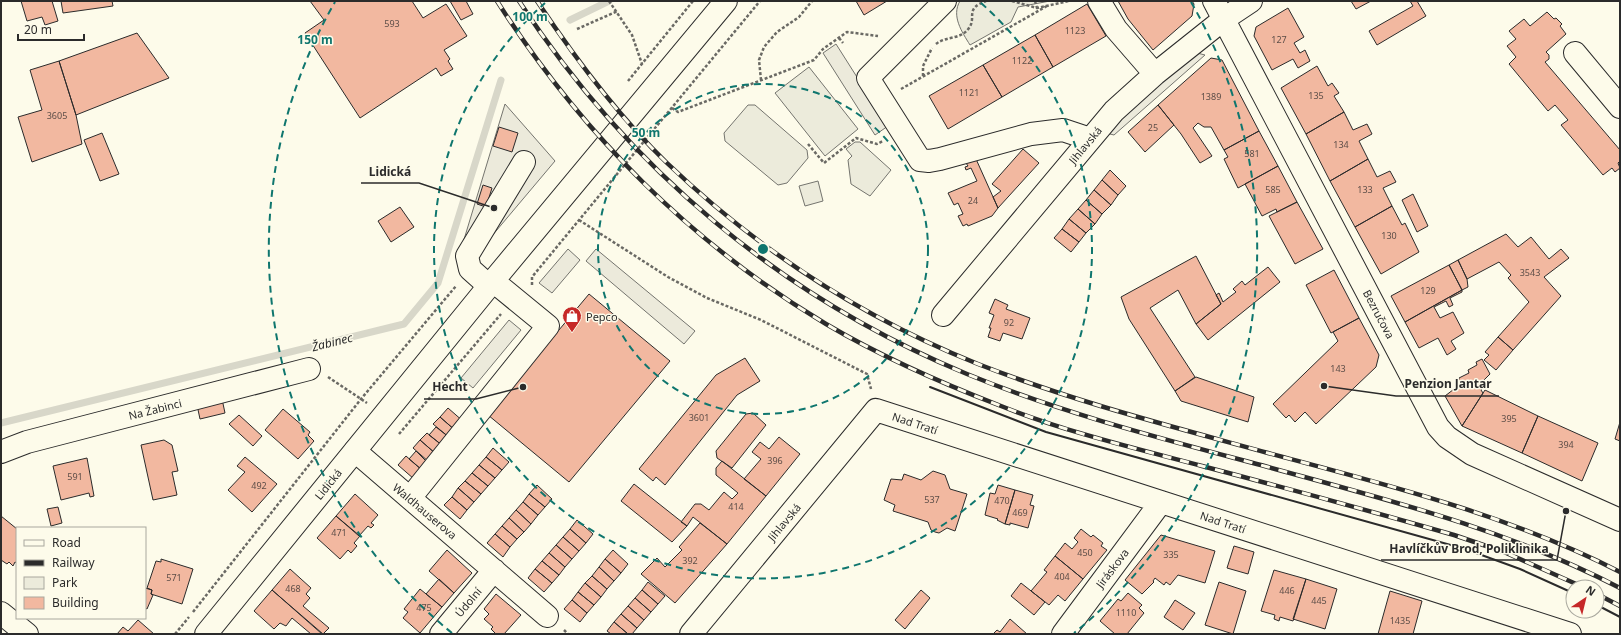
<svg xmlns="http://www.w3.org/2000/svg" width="1621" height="635" viewBox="0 0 1621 635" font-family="'Noto Sans',sans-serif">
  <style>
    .green { fill: #ecebdb; stroke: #74746e }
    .parking { fill: #eceadb; stroke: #74746e }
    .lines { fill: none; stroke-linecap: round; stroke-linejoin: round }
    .stream { stroke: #d8d7c9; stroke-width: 7 }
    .building { fill: #f2b8a0; stroke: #2b2b2b }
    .minor-casing { stroke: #2b2b2b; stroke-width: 24 }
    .major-casing { stroke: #2b2b2b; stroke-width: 24 }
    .path { stroke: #6a6964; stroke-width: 2.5; stroke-dasharray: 3 2; stroke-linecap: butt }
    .minor { stroke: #fdfbea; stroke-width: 22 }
    .major { stroke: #fdfbea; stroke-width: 22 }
    .rail-casing { stroke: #2b2b2b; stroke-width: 4.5 }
    .rail { stroke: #fdfbea; stroke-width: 3; stroke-dasharray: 9; stroke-linecap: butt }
    .wall { stroke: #2b2b2b; stroke-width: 2 }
    .ring { fill: none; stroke: #0f766e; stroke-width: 2; stroke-dasharray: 7 5 }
    .labels { text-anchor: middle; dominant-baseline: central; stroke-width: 3; stroke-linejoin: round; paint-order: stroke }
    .number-label { font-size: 9px; fill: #5d4e48 }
    .street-label { font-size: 11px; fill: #2b2b2b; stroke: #fdfbea }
    .poi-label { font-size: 11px; fill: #2b2b2b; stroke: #fdfbea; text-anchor: start }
    .water-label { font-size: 12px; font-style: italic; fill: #2b2b2b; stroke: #fdfbea }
    .centre { fill: #0f766e; stroke: #fdfbea; stroke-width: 2 }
    .ring-label { font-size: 12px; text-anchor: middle; font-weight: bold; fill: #0f766e; stroke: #fdfbea; stroke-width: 3; stroke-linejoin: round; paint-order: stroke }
    .leader { fill: none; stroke: #2b2b2b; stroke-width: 1.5 }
    .callout-dot { fill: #2b2b2b; stroke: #fdfbea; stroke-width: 1.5 }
    .callout-label { font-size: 12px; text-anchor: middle; font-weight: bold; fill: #2b2b2b; stroke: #fdfbea; stroke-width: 3; stroke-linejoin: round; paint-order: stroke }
  </style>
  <rect width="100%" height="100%" fill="#fdfbea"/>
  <path class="green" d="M960,1h90l-32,6 -7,15 -41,23c-8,-13 -19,-29 -10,-44z
    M809,67l49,62 -33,27 -50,-63z
    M748,105h7l52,45 1,8 -21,25 -9,2 -53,-44 -1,-8z
    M855,142h5l31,28 -21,26 -19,-12 -3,-24 4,-4 -6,-7z
    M818,181l5,20 -18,5 -6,-20z"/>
  <path class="parking" d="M836,44l52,82 -13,9 -52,-82z
    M1193,52l12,3 -91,80 -12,-3z
    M505,104l50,57 -80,95h-16z
    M568,249l12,11 -28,33 -13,-10z
    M596,249l99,82 -11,13 -98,-83z
    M509,320l12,10 -48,58 -12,-10z"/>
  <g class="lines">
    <path class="stream" d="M570,20l39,-19
      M1,423l403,-99 34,-41 63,-203"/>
  </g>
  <path class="building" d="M21,1h31l6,20 -13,4 -3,-8 -15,4z
    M61,1h51l1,5 -50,7z
    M310,1h102l11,17 23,-14 21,32 -23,14 6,9 -2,2 5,8 -12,7 -5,-8 -76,50 -55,-85 19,-13z
    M450,1h16l7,13 -12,6z
    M856,1h31l-23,14z
    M1118,1h74l2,3 -2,12 -39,34 -25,-31z
    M1351,1h20l-15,8z
    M1410,1h7l9,15 -49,29 -8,-14 44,-25z
    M1087,4l19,32 -53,31 -18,-32z
    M1288,8l16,29 -10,6 6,10 5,-3 5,11 -12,7 -5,-9 -21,11 -18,-34 2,-9z
    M1547,12l7,7 2,-1 6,6 -2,2 6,8 -20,18 3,3v4l-4,3 75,88v11l-2,2 2,5 -5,4 -3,-4 -9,7 -42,-50 7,-5 -13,-15 -7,6 -39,-47 7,-7 -9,-11 9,-7 -7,-8 15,-12 6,7z
    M137,33l32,45 -93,37 -17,-54z
    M1035,35l18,32 -51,30 -19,-32z
    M1211,58l11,2 37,71 -35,19 -13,-23h-7l-6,-4 -5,5 19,28 -12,7 -19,-29 -23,-29z
    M59,61l17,54 6,29 -50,18 -14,-45 24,-7 -12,-40z
    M983,65l19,32 -54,32 -19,-33z
    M1317,66l11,20 4,-3 7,10 -5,3 10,16 -38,22 -25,-46z
    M1158,105l16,20 -29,27 -17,-20z
    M1344,112l9,18 14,-6 5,10 -13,7 9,18 -38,22 -24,-47z
    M499,127l19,6 -6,19 -19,-6z
    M1259,131l19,35 -40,22 -14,-29 4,-2 -4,-7z
    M102,133l17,41 -19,7 -16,-41z
    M1023,149l16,14 -41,45 -5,-11 8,-6 -9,-7z
    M976,159l22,49 -6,8 -24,10 -1,-2 -4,2 -5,-10 5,-2 -5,-11 -4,2 -6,-12 29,-12 -6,-13 -5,2 -1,-3 3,-1 -2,-3z
    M1368,159l9,18 13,-6 6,11 -13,6 9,18 -37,21 -25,-46z
    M1278,166l19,36 -20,10 -1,-3 -14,7 -17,-32z
    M1110,170l16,16 -8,9 -16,-15z
    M1102,180l16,15 -7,10 -17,-15z
    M483,185l9,3 -6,19 -9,-3z
    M1094,190l17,15 -9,9 -16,-14z
    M1413,194l15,32 -11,6 -15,-32z
    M1086,200l16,14 -7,10 -17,-15z
    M1297,202l26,47 -28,15 -26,-48z
    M1392,206l10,19 3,-2 14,29 -38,22 -26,-47z
    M400,207l14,20 -23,15 -13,-21z
    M1078,209l17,15 -9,9 -17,-14z
    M1069,219l17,14 -7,9 -17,-13z
    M1062,229l17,13 -8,10 -17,-14z
    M1506,234l12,13 13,-10 18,22 12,-10 8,9 -25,19 17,19 -48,54 -15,-13 31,-35 -21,-24 3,-3 -12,-13 -32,17 -9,-19z
    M1196,256l25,48 -25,20 -18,-34 -28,18 45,69 -20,14 -46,-72 -8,-22z
    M1458,260l9,19 1,8 -6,3 -13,-25z
    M1449,265l13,25 -57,32 -14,-26z
    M1268,267l12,15 -72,58 -12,-16 25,-20 -5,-9 3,-2 4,9 13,-10 -3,-3 9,-8 3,4z
    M1334,270l25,48 -28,15 -25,-48z
    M1462,290v2l-12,6 3,7 -4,2 -3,-6 -12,6 6,11 13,-6 11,21 -13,8 5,8 -9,6 -9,-17 -19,10 -14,-26z
    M589,294l81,67 -101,121 -81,-67z
    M995,299l13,6 -2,4 24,9 -8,21 -19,-6 -3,8 -12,-4 3,-9h-2l5,-13 -5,-2z
    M1359,318l20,37 -3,12 -60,57 -11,-12 -10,10 -6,-7 -3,3 -13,-14 65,-63 -5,-9z
    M1498,337l15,13 -17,20 -12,-10 5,-5 -4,-3z
    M745,358l15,23 -23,14 -72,90 -9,-8 -3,4 -14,-12 77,-94z
    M1482,359l8,15 -8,8 2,3 -3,5 2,3 -21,33 -17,-30 13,-10 1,-8 10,-5 -1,-3 9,-5 -1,-3z
    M1196,377l58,20 -6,25 -67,-21 -6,-10z
    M1485,390l53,26 -16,37 -60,-27z
    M222,399l3,14 -25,6 -3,-14z
    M448,408l16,14 -8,9 -16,-14z
    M283,409l27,23 -2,3 6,6 -16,18 -33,-29z
    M753,413l13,12 -34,43 -15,-10 -1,-7 30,-37z
    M239,415l23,21 -9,10 -24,-22z
    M1538,416l60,27 -16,38 -60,-28z
    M440,417l16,14 -6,7 -17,-14z
    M1620,422v19l-5,-2z
    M436,427l14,11 -7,8 -14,-11z
    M427,433l16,13 -7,8 -16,-14z
    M779,437l21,17 -34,42 -22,-17 17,-20 -9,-7 8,-10 9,7z
    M164,440l8,5 6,26 -6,1 5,23 -24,5 -12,-55z
    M420,440l16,14 -7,8 -16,-14z
    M493,448l16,14 -7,8 -16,-13z
    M416,451l12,12 -6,7 -13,-11z
    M406,456l16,14 -8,9 -16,-14z
    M245,457l32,27 -25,28 -24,-22 17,-18 -8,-6z
    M486,457l16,13 -7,8 -16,-13z
    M87,458l7,38 -4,1 -1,-4 -28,7 -8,-34z
    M722,461l44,35 -39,48 -34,-27 -6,9 -6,-4 14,-18h6l8,6 15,-18 8,7 6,-6 -22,-18v-7z
    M479,465l16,13 -7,8 -16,-13z
    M933,471l12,4 5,14 17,5 -12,37 -8,-3 -8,5 -4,-1 -4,-2 -3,-8 -35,-11 2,-6 -11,-5 7,-21 11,1 2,-6 17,6z
    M472,473l16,13 -7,8 -16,-13z
    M465,481l16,13 -7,8 -16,-14z
    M634,484l53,42 -15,16 -51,-41z
    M537,485l15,14 -7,8 -16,-13z
    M998,485l17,5 -10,34 -8,-4 1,-1 -13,-4 5,-22 5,1z
    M458,488l16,14 -7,8 -15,-13z
    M1015,490l18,5 -3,10 4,1 -6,22 -18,-5v2l-5,-1z
    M355,494l23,21 -7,8 3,2 -3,3 -3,-2 -9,10 -23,-20z
    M529,494l16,13 -7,8 -15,-13z
    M452,497l15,13 -7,9 -16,-14z
    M523,502l15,13 -7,9 -15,-14z
    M58,507l4,16 -11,3 -4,-17z
    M516,510l15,14 -7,8 -15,-14z
    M1,516l16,13v34l-2,-1 -2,4 -4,-4 -2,2 -6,-4z
    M336,516l24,20 -6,7 3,3 -6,7 -3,-3 -8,9 -23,-21z
    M509,518l15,14 -7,7 -15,-13z
    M577,520l16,14 -7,9 -16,-14z
    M700,523l27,21 -52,59 -34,-29 16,-16 8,9 17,-17 -3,-3z
    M502,526l15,13 -7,8 -15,-13z
    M570,529l16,14 -7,8 -16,-14z
    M1081,529l10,8 2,-2 10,8 -2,3 6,4 -24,29 -28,-23 10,-13 7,6 6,-7 -4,-4z
    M495,534l15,13 -7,10 -16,-14z
    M1161,535l54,16 -10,32 -27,-8 -8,10 -4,-3 -2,3 -9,-7 -2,3 1,1 -12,12 -17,-14z
    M563,537l16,14 -7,8 -16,-14z
    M556,545l16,14 -7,8 -16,-14z
    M1234,546l20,6 -6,22 -21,-6z
    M447,550l25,23 -18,20 -25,-22z
    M613,550l15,14 -7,9 -16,-14z
    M549,553l16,14 -6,8 -17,-14z
    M1055,556l28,23 -18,22 -7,-6 -9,10 -18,-14 16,-19 -3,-2z
    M161,559l32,10 -11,35 -31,-10 1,-4 -5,-2 9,-27 5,1z
    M605,559l16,14 -7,8 -15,-14z
    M542,561l17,14 -7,8 -17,-14z
    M599,567l15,14 -7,8 -15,-13z
    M290,569l21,19 -5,6 4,4 -7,8 26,22 -6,6 -51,-44z
    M535,569l17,14 -8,9 -16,-14z
    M1274,570l32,9 -13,42 -13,-4 -1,4 -5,-2 1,-4 -14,-4z
    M592,576l15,13 -6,8 -16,-14z
    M439,579l15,14 -12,14 -16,-13z
    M1306,579l31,10 -12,40 -32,-10z
    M648,582l17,14 -7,8 -16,-14z
    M1219,582l27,9 -13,43 -28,-9z
    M585,583l16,14 -7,8 -16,-13z
    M1021,583l24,19 -11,13 -23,-19z
    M145,588l7,2 -1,4 2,1 -6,14 -2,-1z
    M420,589l22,18 -22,26 -17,-15 5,-6 -4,-3z
    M272,590l50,44h-11l-19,-16 -6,8 -6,-3 -6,6 -20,-18z
    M642,590l16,14 -7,8 -16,-14z
    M921,590l9,8 -25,31 -10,-9z
    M1390,591l32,10 -9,33h-35z
    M578,592l16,13 -7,8 -15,-13z
    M1128,593l14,12 -3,3 5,5 -17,21h-12l-15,-13 18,-22 3,2z
    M496,594l25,21 -17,19h-8l-5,-5 2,-2 -9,-8 5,-5 -5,-5z
    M635,598l16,14 -7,8 -16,-14z
    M572,600l15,13 -7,9 -16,-13z
    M1175,600l20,13 -12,17 -19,-13z
    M628,606l16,14 -7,8 -16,-14z
    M621,614l16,14 -5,6h-4l-14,-12z
    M1010,619l17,15h-34l4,-4 3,2z
    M138,620l16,14h-37l6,-7 5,4z
    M614,622l14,12h-17l-4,-3z"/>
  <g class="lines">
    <defs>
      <path id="minor" d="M945,1l-77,77 52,82 9,1 11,-2 91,-25 32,-4 27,9
        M1099,1l17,28 39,45
        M1214,1l224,426 9,10 25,17 148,66
        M1575,53l45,54
        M489,286l-19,-17 -3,-13 57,-94
        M943,315l171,-204 41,-37 69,-55 27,-18
        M355,451l192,165
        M1,452l26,-10 282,-73
        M410,498l138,-172 -55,-45
        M1,613l26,21
        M441,634l53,-64
        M691,634l185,-224 694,224
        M1063,634l98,-132"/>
      <path id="major" d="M206,634l287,-353 233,-280"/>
    </defs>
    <use href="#minor" class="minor-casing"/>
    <use href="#major" class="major-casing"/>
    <path class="path" d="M609,1l23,34 10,29
      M1012,1l25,7 32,-7
      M1035,1l2,7
      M577,29l41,-18
      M839,38l4,5
      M936,44c9,-8 25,-4 33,-16 8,-11 -5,-19 17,-27
      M923,76v-10l9,-18
      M761,80l-2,-20 5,-13 13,-15 22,-15 13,-16
      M628,81l65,-80
      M901,89l146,-83
      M672,108l6,4 136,-52 9,-11 24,-17 31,4
      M808,144l16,19 32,-25 21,6 6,-3
      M579,220l89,57 39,21 54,22 106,54 4,15
      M532,285v-8l228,-276
      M328,377l39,26
      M399,434l102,-120
      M193,612l168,-213 95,-113
      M564,630l4,4
      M175,634l14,-17"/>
    <use href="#minor" class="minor"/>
    <use href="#major" class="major"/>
    <defs>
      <path id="rail" d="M497,1c84,132 195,243 329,323 56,33 115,59 175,82 65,26 133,42 201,60 84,22 168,45 252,69l50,17 79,35
        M519,1c110,168 262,296 448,373 97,40 200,66 301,93 120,33 241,63 352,121
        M537,1c38,57 80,114 130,162 90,86 196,155 311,201 94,37 192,62 290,89 119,32 241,62 352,119
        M1597,594l23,12"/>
    </defs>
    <use href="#rail" class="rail-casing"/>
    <use href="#rail" class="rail"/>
    <path class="wall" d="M930,387l116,45 419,117 55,20 53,24
      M1597,605l23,12"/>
  </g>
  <g class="ring">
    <circle cx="763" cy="249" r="165"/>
    <path d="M981 3A329 329 0 1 1 545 3"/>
    <path d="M452 633A494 494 0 0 1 335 2M1191 2A494 494 0 0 1 1074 633"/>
  </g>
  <defs>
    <symbol id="shop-pin" viewBox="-11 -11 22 30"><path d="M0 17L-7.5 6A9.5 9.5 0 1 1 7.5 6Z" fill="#c62828" stroke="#fdfbea"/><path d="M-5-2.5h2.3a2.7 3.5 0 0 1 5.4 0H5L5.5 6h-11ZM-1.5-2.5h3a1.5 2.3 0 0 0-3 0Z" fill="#fff"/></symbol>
  </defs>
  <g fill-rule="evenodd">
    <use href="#shop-pin" x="561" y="305" width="22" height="30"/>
  </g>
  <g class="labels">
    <g class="number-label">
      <text x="392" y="23">593</text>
      <text x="1075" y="30">1123</text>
      <text x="1279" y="39">127</text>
      <text x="1022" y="60">1122</text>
      <text x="969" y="92">1121</text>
      <text x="1316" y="95">135</text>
      <text x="1211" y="96">1389</text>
      <text x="57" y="115">3605</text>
      <text x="1153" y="127">25</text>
      <text x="1341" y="144">134</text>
      <text x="1252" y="153">581</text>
      <text x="1273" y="189">585</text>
      <text x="1365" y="189">133</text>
      <text x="973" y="200">24</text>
      <text x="1389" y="235">130</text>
      <text x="1530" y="272">3543</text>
      <text x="1428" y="290">129</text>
      <text x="1009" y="322">92</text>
      <text x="1338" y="368">143</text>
      <text x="699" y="417">3601</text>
      <text x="1509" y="418">395</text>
      <text x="1566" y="444">394</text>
      <text x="775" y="460">396</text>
      <text x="75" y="476">591</text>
      <text x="259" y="485">492</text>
      <text x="932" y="499">537</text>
      <text x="1002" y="500">470</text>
      <text x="736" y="506">414</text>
      <text x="1020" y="512">469</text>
      <text x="339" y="532">471</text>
      <text x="1085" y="552">450</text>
      <text x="1171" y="554">335</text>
      <text x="690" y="560">392</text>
      <text x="1062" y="576">404</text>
      <text x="174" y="577">571</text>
      <text x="293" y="588">468</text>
      <text x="1287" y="590">446</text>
      <text x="1319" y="600">445</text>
      <text x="424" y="607">475</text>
      <text x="1126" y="612">1110</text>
      <text x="1400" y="620">1435</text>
    </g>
    <g class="street-label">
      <text transform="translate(1085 145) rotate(-50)">Jihlavská</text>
      <text transform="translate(1379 314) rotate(62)">Bezručova</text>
      <text transform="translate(155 409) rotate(-14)">Na Žabinci</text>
      <text transform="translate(915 423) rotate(18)">Nad Tratí</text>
      <text transform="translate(328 484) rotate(-51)">Lidická</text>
      <text transform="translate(425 511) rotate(40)">Waldhauserova</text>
      <text transform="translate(784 522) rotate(-50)">Jihlavská</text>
      <text transform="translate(1223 522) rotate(18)">Nad Tratí</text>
      <text transform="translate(1112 568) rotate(-53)">Jiráskova</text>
      <text transform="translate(468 602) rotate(-50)">Údolní</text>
    </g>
    <g class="poi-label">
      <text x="586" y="316">Pepco</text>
    </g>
    <g class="water-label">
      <text transform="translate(332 342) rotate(-14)">Žabinec</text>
    </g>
  </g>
  <circle cx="763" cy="249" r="6" class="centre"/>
  <g class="ring-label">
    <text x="530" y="21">100 m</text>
    <text x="315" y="44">150 m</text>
    <text x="646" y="137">50 m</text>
  </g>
  <path class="leader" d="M494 208L419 183H361M1324 386L1396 396H1499M523 387L476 399H424M1566 511L1557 560H1381"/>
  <g class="callout-dot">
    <circle cx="494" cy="208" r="4"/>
    <circle cx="1324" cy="386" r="4"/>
    <circle cx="523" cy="387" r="4"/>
    <circle cx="1566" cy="511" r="4"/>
  </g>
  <g class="callout-label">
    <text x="390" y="176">Lidická</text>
    <text x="1448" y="388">Penzion Jantar</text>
    <text x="450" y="391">Hecht</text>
    <text x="1469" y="553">Havlíčkův Brod, Poliklinika</text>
  </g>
  <rect width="1621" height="635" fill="none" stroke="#2b2b2b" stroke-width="4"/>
  <rect x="16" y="527" width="130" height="92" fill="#fdfbea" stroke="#a9a89e"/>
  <rect x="24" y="540" width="20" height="6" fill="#fdfbea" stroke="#a9a89e"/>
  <text x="52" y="547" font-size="12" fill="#2b2b2b">Road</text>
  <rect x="24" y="560" width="20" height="6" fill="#2b2b2b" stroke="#a9a89e"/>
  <text x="52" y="567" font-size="12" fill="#2b2b2b">Railway</text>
  <rect x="24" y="577" width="20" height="12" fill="#ecebdb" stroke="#a9a89e"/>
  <text x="52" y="587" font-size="12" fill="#2b2b2b">Park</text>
  <rect x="24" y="597" width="20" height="12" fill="#f2b8a0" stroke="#a9a89e"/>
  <text x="52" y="607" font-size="12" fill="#2b2b2b">Building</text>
  <g transform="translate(1585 599) rotate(35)"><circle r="19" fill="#fdfbea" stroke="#a9a89e"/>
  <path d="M0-3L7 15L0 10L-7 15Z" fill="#c62828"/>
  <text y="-6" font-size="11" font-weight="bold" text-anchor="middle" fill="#2b2b2b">N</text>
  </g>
  <path d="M18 34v6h66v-6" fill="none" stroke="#2b2b2b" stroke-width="2"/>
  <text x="24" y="34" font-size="12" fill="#2b2b2b" stroke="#fdfbea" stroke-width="3" paint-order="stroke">20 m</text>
</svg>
